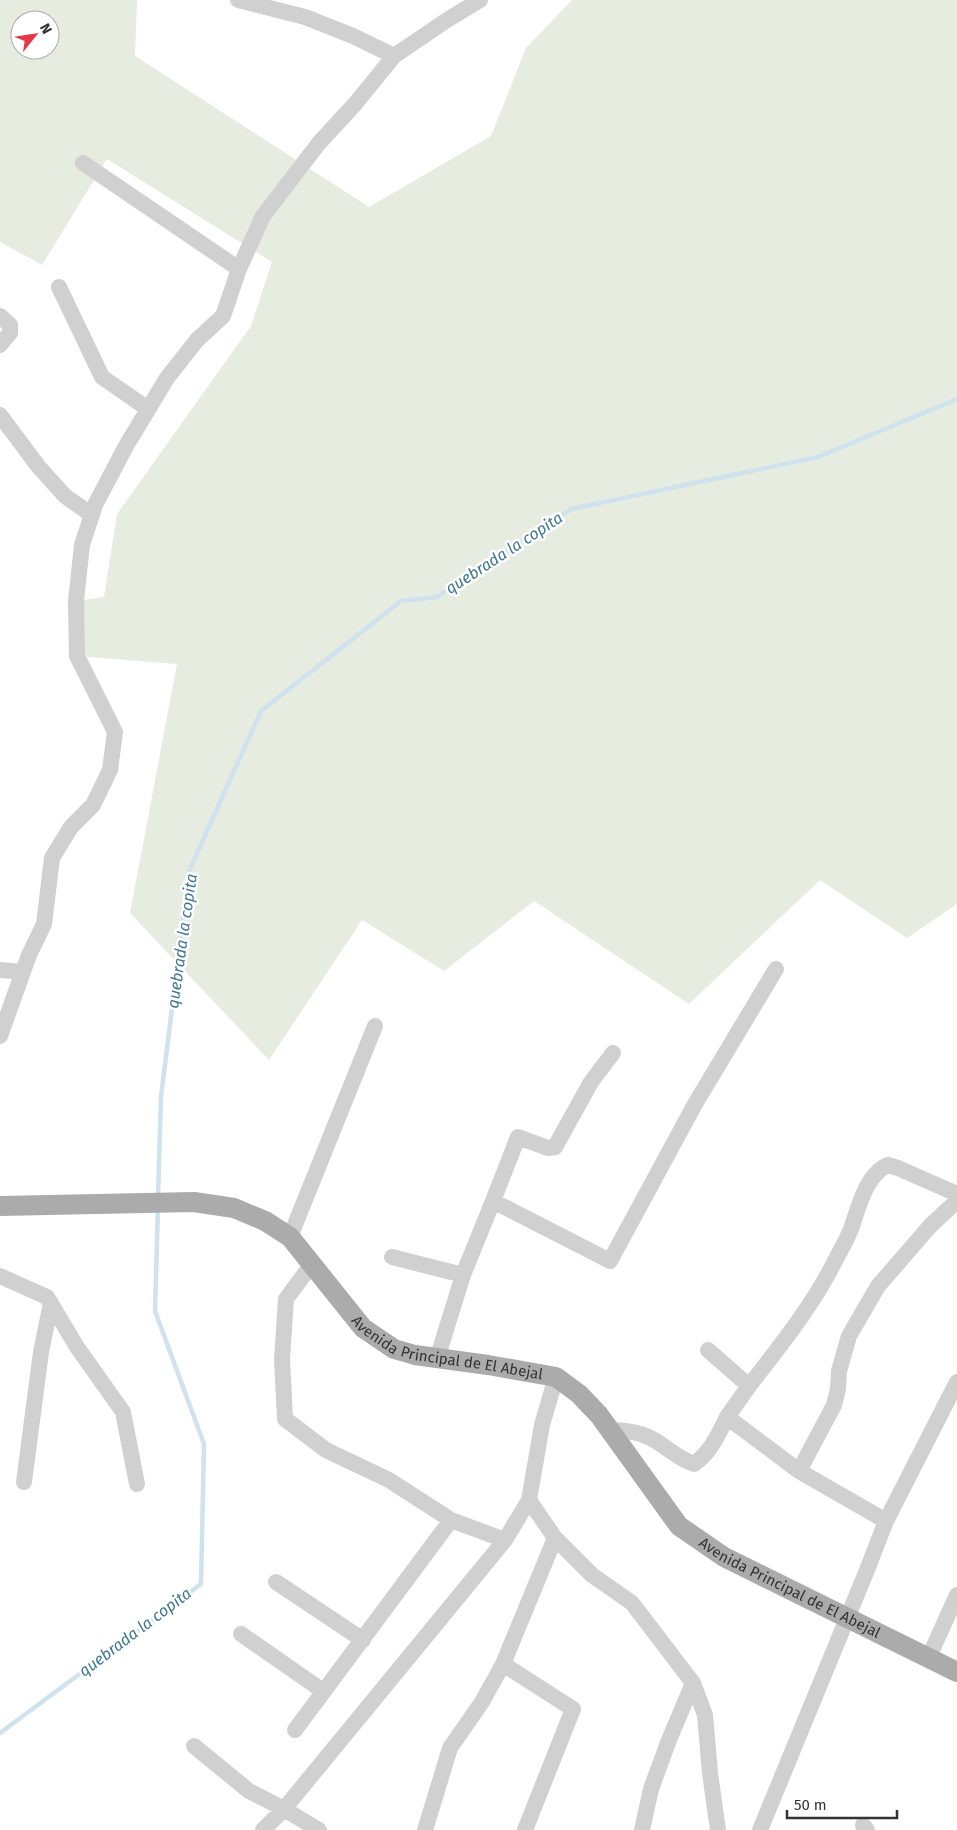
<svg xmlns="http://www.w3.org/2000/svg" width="957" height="1830" viewBox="0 0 957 1830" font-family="'Fira Sans',sans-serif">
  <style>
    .green { fill: #e6ecdf; fill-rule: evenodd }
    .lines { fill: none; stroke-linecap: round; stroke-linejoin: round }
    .stream { stroke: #cfe2ee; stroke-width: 4.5 }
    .minor { stroke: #d0d0d0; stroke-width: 16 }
    .major { stroke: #ababab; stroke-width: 20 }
    .labels { text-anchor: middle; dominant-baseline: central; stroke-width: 5; stroke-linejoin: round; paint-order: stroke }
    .street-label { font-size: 15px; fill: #333; stroke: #fff }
    .water-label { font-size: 16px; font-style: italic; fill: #3f7597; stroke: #fff }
  </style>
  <rect width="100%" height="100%" fill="#fff"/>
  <path class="green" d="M0,0h137l-2,56 234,151 122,-71 35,-88 46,-48h385v904l-50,34 -87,-58 -131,124 -155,-103 -90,70 -82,-51 -93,140 -139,-147 47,-249 -100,-8 -1,-55 28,-4 13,-83 134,-188 21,-64 -165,-103 -65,106 -42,-23zM20,20h30v30h-30z"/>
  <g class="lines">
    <path class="stream" d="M158,1196l3,-99 28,-226 72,-160 140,-110 36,-4 134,-88 247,-52 139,-58
      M0,1733l201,-149 3,-140 -49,-133 3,-104"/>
    <path class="minor" d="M238,0l67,17 48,19 41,20
      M83,163l156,106
      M59,287l43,90 46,32
      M0,316l10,9v8l-10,12
      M0,415l38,51 27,30 27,19
      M0,970l23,2
      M0,1036l29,-81 15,-31 8,-66 19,-31 22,-22 17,-35 5,-38 -38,-76 -1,-55 6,-56 13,-40 31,-59 41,-68 30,-38 26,-24 16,-47 24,-53 56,-73 36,-39 39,-48 53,-36 33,-20
      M493,1201l25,-64 30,11 7,-1 36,-65 22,-29
      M290,1237l85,-211
      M392,1257l71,18
      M312,1264l-26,35 -4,60 3,60 41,31 63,30 62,40 54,20
      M0,1276l47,21 30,50 46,65 14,72
      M708,1350l41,36 -22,31 72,54 87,50
      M437,1359l26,-84 30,-74 117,60 85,-157 81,-135
      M556,1377l-14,48 -13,75 26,38 37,37 40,28 61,80 12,32 5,58 8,57
      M749,1386c32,-41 65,-82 88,-129 5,-9 10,-18 14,-28 7,-20 15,-55 37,-64l10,3 59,26
      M609,1430c16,0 33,2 47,11 13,8 23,18 38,23 17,-12 24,-29 33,-47
      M799,1471l35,-66 4,-16 1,-18 10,-35 29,-50 53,-61 26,-24
      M24,1482l17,-130 10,-49
      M276,1582l87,58
      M241,1634l82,57
      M928,1659l29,-64
      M503,1664l70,45 -48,121
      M295,1730l156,-210
      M194,1746l55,45 35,18 35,21
      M863,1825l4,5
      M263,1830l21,-21 221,-269 24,-40
      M425,1830l25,-82 32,-46 21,-38 52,-126
      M642,1830l9,-41 18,-49 24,-57
      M760,1830l107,-260 19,-49 71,-139"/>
    <path class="major" id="s1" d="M0,1206l194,-4 40,6 31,13 25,16 73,91 31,21 21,6 73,10 68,12 23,17 20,21 80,111 45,31 233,115"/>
  </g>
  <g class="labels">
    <g class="street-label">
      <text stroke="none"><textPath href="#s1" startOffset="502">Avenida Principal de El Abejal</textPath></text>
      <text stroke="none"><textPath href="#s1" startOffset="938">Avenida Principal de El Abejal</textPath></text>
    </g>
    <g class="water-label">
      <text transform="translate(504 553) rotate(-33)">quebrada la copita</text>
      <text transform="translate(182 941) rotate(-82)">quebrada la copita</text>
      <text transform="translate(135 1632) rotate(-37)">quebrada la copita</text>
    </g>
  </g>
  <g transform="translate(35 35) rotate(60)"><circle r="24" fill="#ffffff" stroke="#adadad"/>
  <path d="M0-4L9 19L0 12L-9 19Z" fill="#e63946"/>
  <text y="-8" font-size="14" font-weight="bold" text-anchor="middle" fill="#333333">N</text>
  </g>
  <path d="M787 1810v8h110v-8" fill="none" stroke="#333333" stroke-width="2.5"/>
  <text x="794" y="1810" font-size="15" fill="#333333" stroke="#ffffff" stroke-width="4" paint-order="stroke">50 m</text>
</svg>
